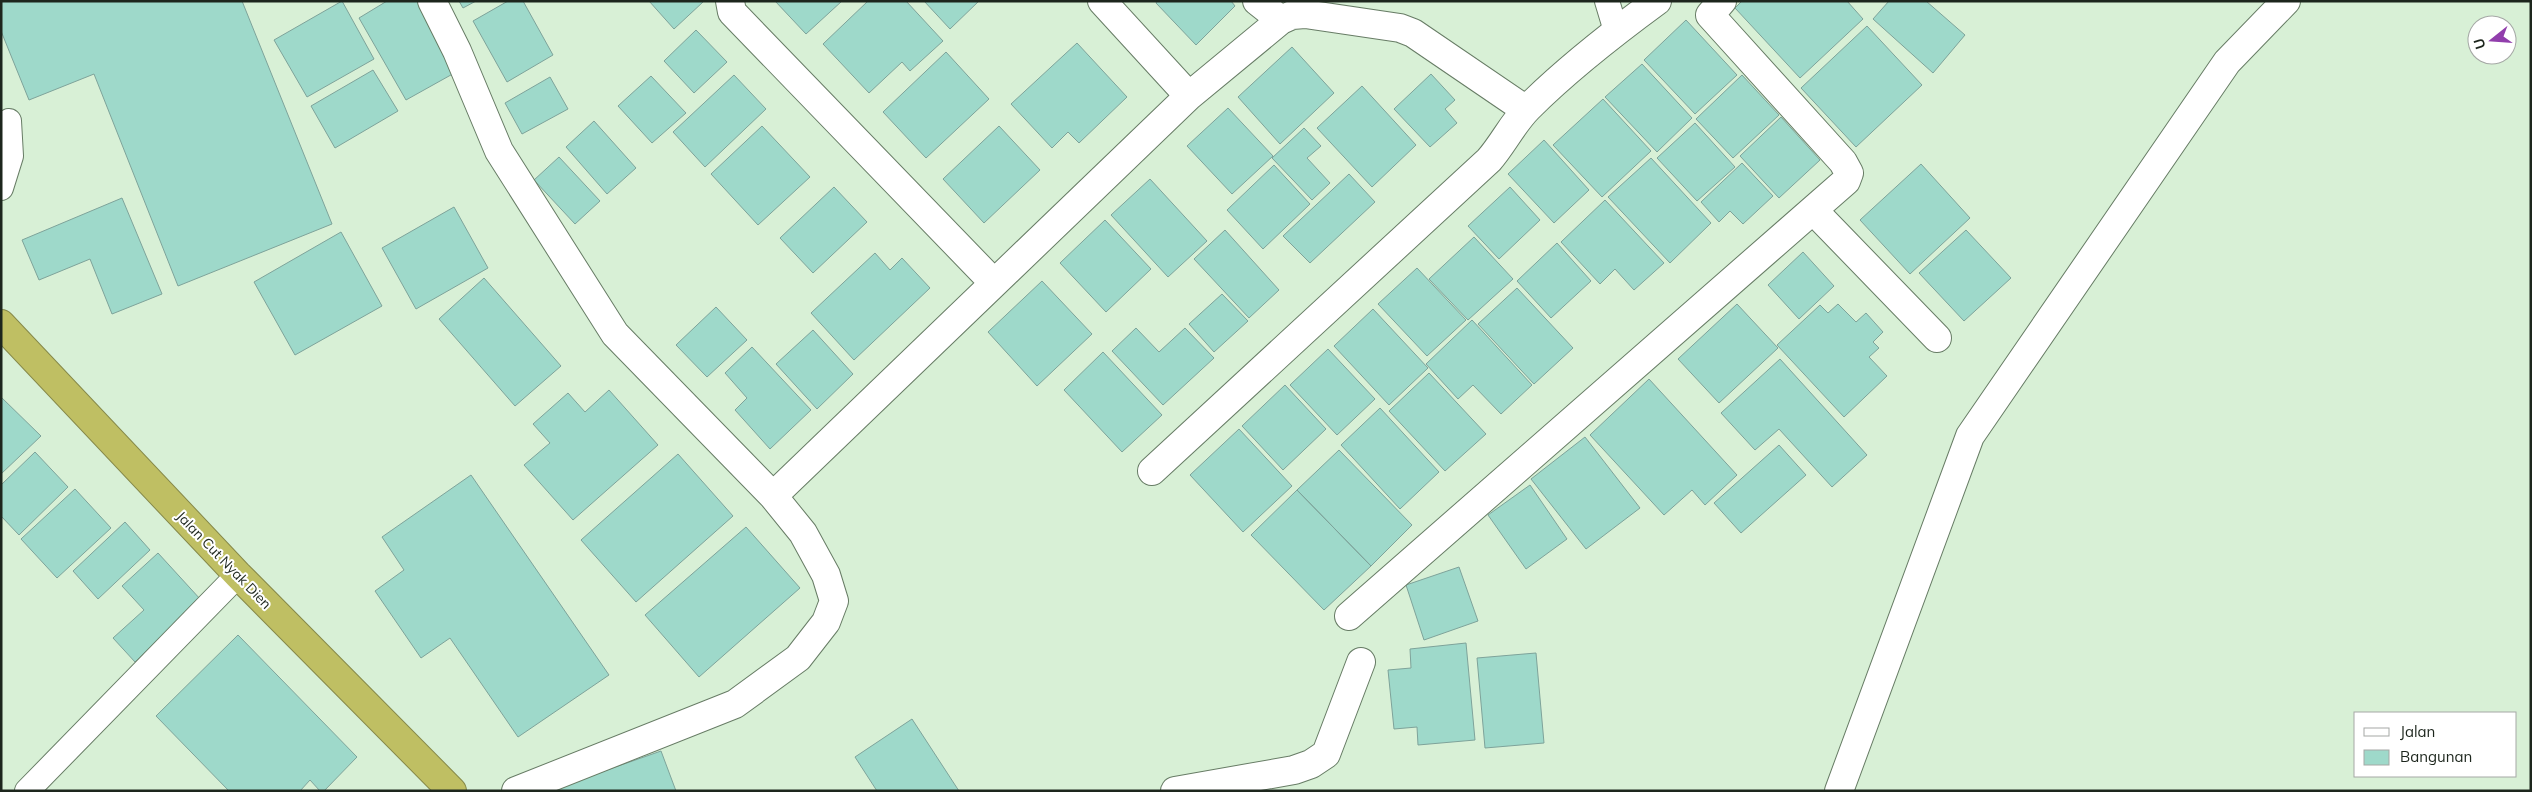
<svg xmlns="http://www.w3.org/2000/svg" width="2532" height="792" viewBox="0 0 2532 792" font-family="Mulish,sans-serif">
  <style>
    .building { fill: #9ed9ca; stroke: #7ea39a }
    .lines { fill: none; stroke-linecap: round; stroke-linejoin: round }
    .lane-casing { stroke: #677c65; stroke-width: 26 }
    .street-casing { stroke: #677c65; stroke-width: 30 }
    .highway-casing { stroke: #86894a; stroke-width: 30 }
    .lane { stroke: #fff; stroke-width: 24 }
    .street { stroke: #fff; stroke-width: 28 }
    .highway { stroke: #bfbf63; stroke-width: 28 }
    .labels { text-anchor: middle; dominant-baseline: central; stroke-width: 4; stroke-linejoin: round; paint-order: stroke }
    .street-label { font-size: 14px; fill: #1d261d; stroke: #fff }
  </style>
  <rect width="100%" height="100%" fill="#d8f0d6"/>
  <path class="building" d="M1,1h241l90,223 -154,62 -84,-212 -65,26 -28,-69z
    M342,1l32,58 -67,38 -33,-57z
    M387,1h31l40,70 -52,29 -47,-82z
    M459,1h17l-13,7z
    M508,1h15l30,54 -46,27 -34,-61z
    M649,1h54v1l-29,27z
    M775,1h67l-36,33z
    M868,1h38l37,40 -33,30 -8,-9 -33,31 -46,-49z
    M924,1h55l-29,28z
    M1157,1h74l4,5 -39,39 -40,-42z
    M1742,1h105l16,18 -63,59 -65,-70z
    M1889,1h37l39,34 -32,38 -60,-54z
    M1686,20l51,55 -42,39 -51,-54z
    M1867,26l55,59 -66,62 -55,-59z
    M696,30l31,32 -33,31 -30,-32z
    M1077,43l50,54 -48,46 -11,-11 -16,16 -41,-44z
    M1292,47l42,46 -54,51 -42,-47z
    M946,52l43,47 -63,59 -43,-46z
    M1642,64l50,54 -35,34 -52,-55z
    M373,70l25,41 -63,37 -24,-42z
    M1431,74l24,26 -10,9 12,14 -27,24 -36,-38z
    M734,75l32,34 -61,58 -32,-35z
    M1742,75l37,40 -46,43 -37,-39z
    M651,76l35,37 -34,30 -34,-37z
    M550,77l18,32 -46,25 -17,-31z
    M1362,86l54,59 -44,42 -55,-59z
    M1603,99l48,52 -49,46 -49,-52z
    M1228,108l45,48 -41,38 -45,-48z
    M1781,117l39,43 -41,38 -39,-42z
    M594,121l42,47 -29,26 -41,-47z
    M1695,123l40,44 -38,34 -40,-43z
    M762,126l48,51 -52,48 -47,-51z
    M999,126l41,44 -56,53 -41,-44z
    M1304,128l17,18 -14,12 23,25 -18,17 -40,-42z
    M1544,140l45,50 -35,33 -46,-49z
    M559,157l41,44 -25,23 -41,-44z
    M1651,158l60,65 -41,40 -62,-66z
    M1742,163l31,33 -30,28 -13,-13 -11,11 -18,-20z
    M1921,164l49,54 -60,56 -50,-54z
    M1274,165l36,39 -47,45 -36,-39z
    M1349,174l26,28 -65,61 -27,-27z
    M1150,179l57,62 -39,36 -57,-62z
    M834,187l33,35 -54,51 -33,-35z
    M1510,187l30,33 -41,39 -31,-33z
    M122,198l40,96 -50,20 -22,-55 -51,21 -17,-40z
    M1605,200l59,63 -30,27 -19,-21 -15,15 -39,-42z
    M454,207l34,61 -72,41 -34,-61z
    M1105,220l46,49 -45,43 -46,-49z
    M1225,230l54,60 -30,28 -55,-59z
    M1966,230l45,48 -47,43 -45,-48z
    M341,232l41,74 -87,49 -41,-73z
    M1474,237l39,42 -45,41 -39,-41z
    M1557,243l34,38 -40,37 -34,-37z
    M1803,252l31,34 -35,33 -31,-34z
    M875,253l15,17 12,-12 28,30 -76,72 -43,-47z
    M1417,268l49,52 -39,36 -49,-52z
    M484,278l77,88 -46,40 -76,-87z
    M1042,281l50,53 -55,52 -49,-54z
    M1517,288l56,60 -39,36 -56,-60z
    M1222,294l26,27 -34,31 -25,-28z
    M1737,304l41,44 -59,55 -41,-44z
    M1838,304l18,18 10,-9 17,19 -10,10 6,6 -10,9 18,19 -43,41 -67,-72 43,-40 8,8z
    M716,307l31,33 -40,37 -31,-32z
    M1373,309l55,59 -39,37 -55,-59z
    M1472,320l60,65 -31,29 -28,-29 -15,14 -32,-35z
    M1136,328l23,24 26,-24 29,30 -51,47 -51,-54z
    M813,330l40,44 -36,35 -41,-45z
    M752,347l59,63 -41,39 -35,-39 12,-12 -22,-25z
    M1328,349l47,50 -38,36 -47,-50z
    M1103,352l59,63 -40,37 -58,-62z
    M1780,359l87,96 -35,32 -53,-58 -24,21 -34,-37z
    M1429,373l57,61 -41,37 -56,-60z
    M1649,379l88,96 -32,30 -13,-15 -28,25 -74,-80z
    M1285,385l41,44 -43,41 -41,-44z
    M609,390l49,55 -85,75 -49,-55 26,-22 -17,-19 35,-31 17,19z
    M1,397l40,39 -40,38z
    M1380,408l59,64 -39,37 -59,-64z
    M1239,429l53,57 -49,46 -53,-57z
    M1585,437l55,71 -54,41 -55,-70z
    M1779,445l27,30 -65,58 -27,-30z
    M1339,450l73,75 -41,41 -74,-76z
    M35,452l33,35 -49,48 -18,-19v-31z
    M678,454l55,62 -97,86 -55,-62z
    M471,475l138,200 -91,62 -68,-99 -29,20 -46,-67 29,-21 -22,-33z
    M1530,485l37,54 -41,30 -38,-54z
    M75,489l36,39 -54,50 -36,-39z
    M1297,490l74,76 -47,44 -73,-75z
    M125,522l25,28 -52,49 -25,-28z
    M746,527l54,61 -101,89 -54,-62z
    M158,553l43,47 -66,62 -22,-24 31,-28 -22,-24z
    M1459,567l19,54 -54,19 -18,-55z
    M238,635l119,122 -33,34h-4l-10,-11 -10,11h-71l-73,-75z
    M1466,643l9,97 -57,5 -1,-18 -23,2 -6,-59 23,-2 -1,-19z
    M1536,653l8,90 -59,5 -8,-90z
    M912,719l47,72h-82l-22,-34z
    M661,751l15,40h-129z"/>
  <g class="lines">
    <defs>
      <path id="lane" d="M1607,1l9,30
        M1,188l10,-32 -2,-35
        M27,791l211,-216"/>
      <path id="street" d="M432,1l25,50 42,100 116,183 158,162
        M730,1l2,11 262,271
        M1102,1l87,95
        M1257,1l24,19
        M1813,210l124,128
        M1152,471l337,-311c14,-16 24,-37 39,-52 39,-39 84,-74 129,-107
        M1349,616l497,-435 3,-8 -6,-11 -133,-147 12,-14
        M516,791l219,-87 63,-46 28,-36 8,-21 -8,-26 -23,-42 -30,-37 416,-400 92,-76 11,-5 13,-1 95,14 13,5 113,77
        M1175,791l119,-21 17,-6 15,-10 35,-92
        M1839,791l131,-355 257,-374 59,-61"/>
      <path id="highway" d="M1,324l237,251 214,216"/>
    </defs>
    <use href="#lane" class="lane-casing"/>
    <use href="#street" class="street-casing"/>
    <use href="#highway" class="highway-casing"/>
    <use href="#lane" class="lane"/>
    <use href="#street" class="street"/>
    <use href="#highway" class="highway"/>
  </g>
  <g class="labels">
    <g class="street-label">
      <text transform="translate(224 560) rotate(46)">Jalan Cut Nyak Dien</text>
    </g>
  </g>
  <rect width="2532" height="792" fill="none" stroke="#1d261d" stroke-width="5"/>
  <rect x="2354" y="712" width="162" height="65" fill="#ffffff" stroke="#a5a8a5"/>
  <rect x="2364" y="728" width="25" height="8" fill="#ffffff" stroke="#a5a8a5"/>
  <text x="2400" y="737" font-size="15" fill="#1d261d">Jalan</text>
  <rect x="2364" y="750" width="25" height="15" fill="#9ed9ca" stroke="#a5a8a5"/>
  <text x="2400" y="762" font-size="15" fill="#1d261d">Bangunan</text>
  <g transform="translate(2492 40) rotate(253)"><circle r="24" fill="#ffffff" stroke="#a5a8a5"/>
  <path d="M0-4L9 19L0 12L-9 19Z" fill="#913eac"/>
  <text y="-8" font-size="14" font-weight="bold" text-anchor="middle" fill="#1d261d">U</text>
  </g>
</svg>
